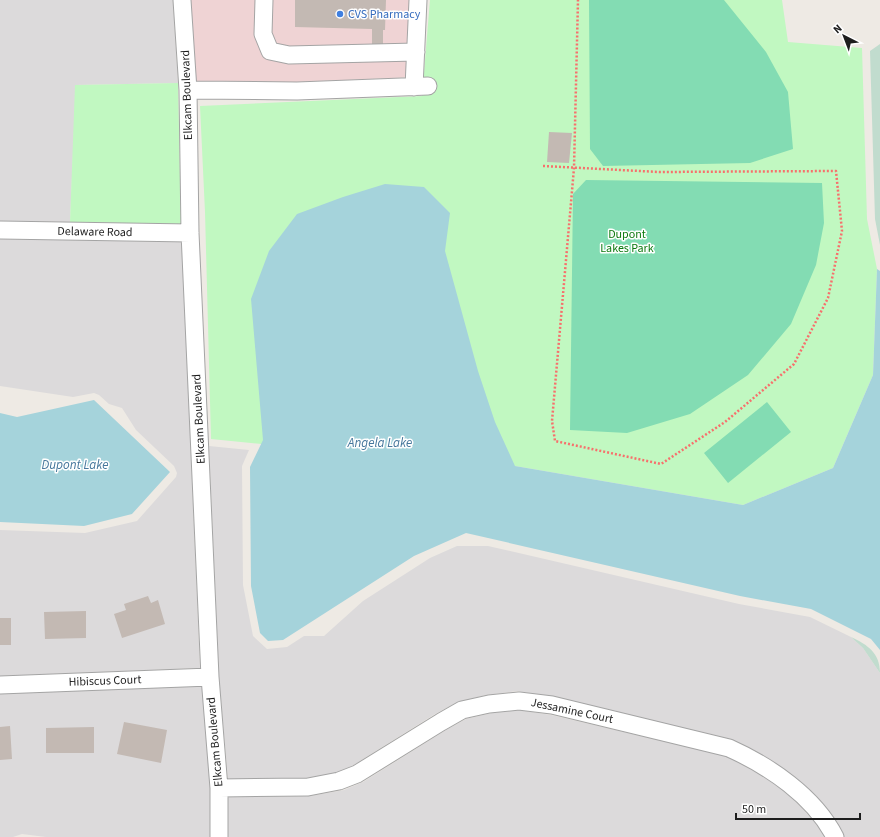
<svg xmlns="http://www.w3.org/2000/svg" width="880" height="837" viewBox="0 0 880 837" font-family="'Source Sans 3',sans-serif">
  <style>
    .residential { fill: #dcdadb }
    .commercial { fill: #efd3d4 }
    .wetland { fill: #c1dcce }
    .park { fill: #c1f8c1 }
    .pitch { fill: #83dcb3 }
    .water { fill: #a5d3db }
    .building { fill: #c3b9b3 }
    .lines { fill: none; stroke-linecap: round; stroke-linejoin: round }
    .minor-casing { stroke: #a4a4a4; stroke-width: 19 }
    .path { stroke: #f7706c; stroke-width: 2.5; stroke-dasharray: 2 2; stroke-linecap: butt }
    .minor { stroke: #fff; stroke-width: 17 }
    .shop-dot { fill: #3f7fe0; stroke: #fff; stroke-width: 1.5 }
    .labels { text-anchor: middle; dominant-baseline: central; stroke-width: 3; stroke-linejoin: round; paint-order: stroke }
    .shop-label { font-size: 12px; fill: #366cbe; stroke: #fff; text-anchor: start }
    .street-label { font-size: 12px; fill: #1d1d1d; stroke: #fff }
    .park-label { font-size: 12px; fill: #0d7a0f; stroke: #fff }
    .water-label { font-size: 13px; font-style: italic; fill: #46779c; stroke: #fff }
  </style>
  <rect width="100%" height="100%" fill="#eeeae4"/>
  <path class="residential" d="M0,0h173l5,83 -102,2 -6,137 -70,-1z
    M0,239l182,3 18,426 -200,8v-146l85,3 52,-12 39,-44 1,-4 -3,-7 -38,-36 -14,-22 -13,-4 -10,-9 -5,-2 -21,4 -73,-11z
    M209,446l40,4 -7,16 1,119 10,51 14,13 20,-2 17,-11h20l39,-35 67,-43 27,-12h31l251,58 71,13 41,20 12,11 17,25v164h-36l-7,-15 -37,-41 -46,-31 -24,-11 -177,-42 -36,-6 -31,4 -28,7 -23,12 -83,52 -16,7 -30,5 -78,1 -9,-102z
    M202,686l8,102v49h-164l-24,-3 -9,3h-13v-143z
    M520,710l31,5 176,41 19,9 42,28 34,37 3,7h-597v-40l82,-1 34,-6 19,-8 83,-52 20,-11 26,-6z"/>
  <path class="commercial" d="M191,0h231l-6,77 -120,5 -100,-1z"/>
  <path class="wetland" d="M880,44v201l-5,-26 -5,-168z
    M851,637c17,8 29,16 29,36l-17,-25z"/>
  <path class="park" d="M430,0h352l6,42 74,6 5,171 10,50 -4,106 -40,93 -90,37 -228,-39 -110,-8 -194,-19 -6,-227 -5,-106 222,-10z
    M178,83l3,141 -111,-2 5,-137z"/>
  <path class="pitch" d="M589,0h135l42,52 22,40 5,57 -43,14 -147,3 -13,-17z
    M586,180l236,3 2,40 -8,42 -25,59 -43,51 -58,39 -63,19 -57,-3 3,-236z
    M767,402l24,30 -63,51 -24,-30z"/>
  <path class="water" d="M385,184l39,3 26,26 -5,38 33,120 17,51 20,44 228,39 90,-37 40,-93 4,-106 3,2v379l-9,-11 -60,-30 -71,-13 -274,-63 -52,23 -131,84 -15,1 -8,-8 -9,-47 -1,-119 13,-27 -12,-141 18,-48 28,-37 46,-17z
    M94,400l76,72 -38,42 -48,12 -84,-4v-109l17,4z"/>
  <path class="building" d="M295,0h91l-1,30h-2v15h-11v-16l-77,-2z
    M549,132l23,1 -3,30 -22,-1z
    M148,596l3,7 7,-3 7,24 -43,14 -8,-24 12,-4 -2,-6z
    M86,611v27l-41,1 -1,-27z
    M0,618h11v27h-11z
    M124,722l43,8 -6,33 -44,-9z
    M10,726l2,33 -12,1v-33z
    M94,727v26h-48v-25z"/>
  <g class="lines">
    <defs>
      <path id="minor" d="M182,0l6,90 2,143 20,444 9,111v49
        M264,0l-1,34 7,17 19,4 127,-3
        M414,87l4,-87
        M188,90l109,1 131,-5
        M0,230l190,3
        M0,685l210,-8
        M219,788l89,-1 31,-6 18,-7 84,-52 21,-12 27,-6 30,-3 33,4 177,43c40,18 85,48 106,89"/>
    </defs>
    <use href="#minor" class="minor-casing"/>
    <path class="path" d="M543,166l116,6 177,-1 6,60 -14,67 -34,66 -69,58 -64,42 -106,-23 -3,-20 22,-253 4,-168"/>
    <use href="#minor" class="minor"/>
  </g>
  <circle class="shop-dot" cx="340" cy="14" r="4"/>
  <g class="labels">
    <g class="shop-label">
      <text x="348" y="14">CVS Pharmacy</text>
    </g>
    <g class="street-label">
      <text transform="translate(187 95) rotate(-92)">Elkcam Boulevard</text>
      <text transform="translate(95 232) rotate(1)">Delaware Road</text>
      <text transform="translate(199 419) rotate(-93)">Elkcam Boulevard</text>
      <text transform="translate(105 681) rotate(-2)">Hibiscus Court</text>
      <text transform="translate(572 711) rotate(12)">Jessamine Court</text>
      <text transform="translate(215 742) rotate(-95)">Elkcam Boulevard</text>
    </g>
    <g class="park-label">
      <text x="627" y="234">Dupont<tspan x="627" dy="14">Lakes Park</tspan></text>
    </g>
    <g class="water-label">
      <text x="380" y="443">Angela Lake</text>
      <text x="75" y="465">Dupont Lake</text>
    </g>
  </g>
  <g transform="translate(844 36) rotate(318)" stroke="#ffffff" stroke-width="3" paint-order="stroke">
  <path d="M0-3L7 15L0 10L-7 15Z" fill="#1d1d1d"/>
  <text y="-6" font-size="11" font-weight="bold" text-anchor="middle" fill="#1d1d1d">N</text>
  </g>
  <path d="M736 813v6h124v-6" fill="none" stroke="#1d1d1d" stroke-width="2"/>
  <text x="742" y="813" font-size="12" fill="#1d1d1d" stroke="#ffffff" stroke-width="3" paint-order="stroke">50 m</text>
</svg>
